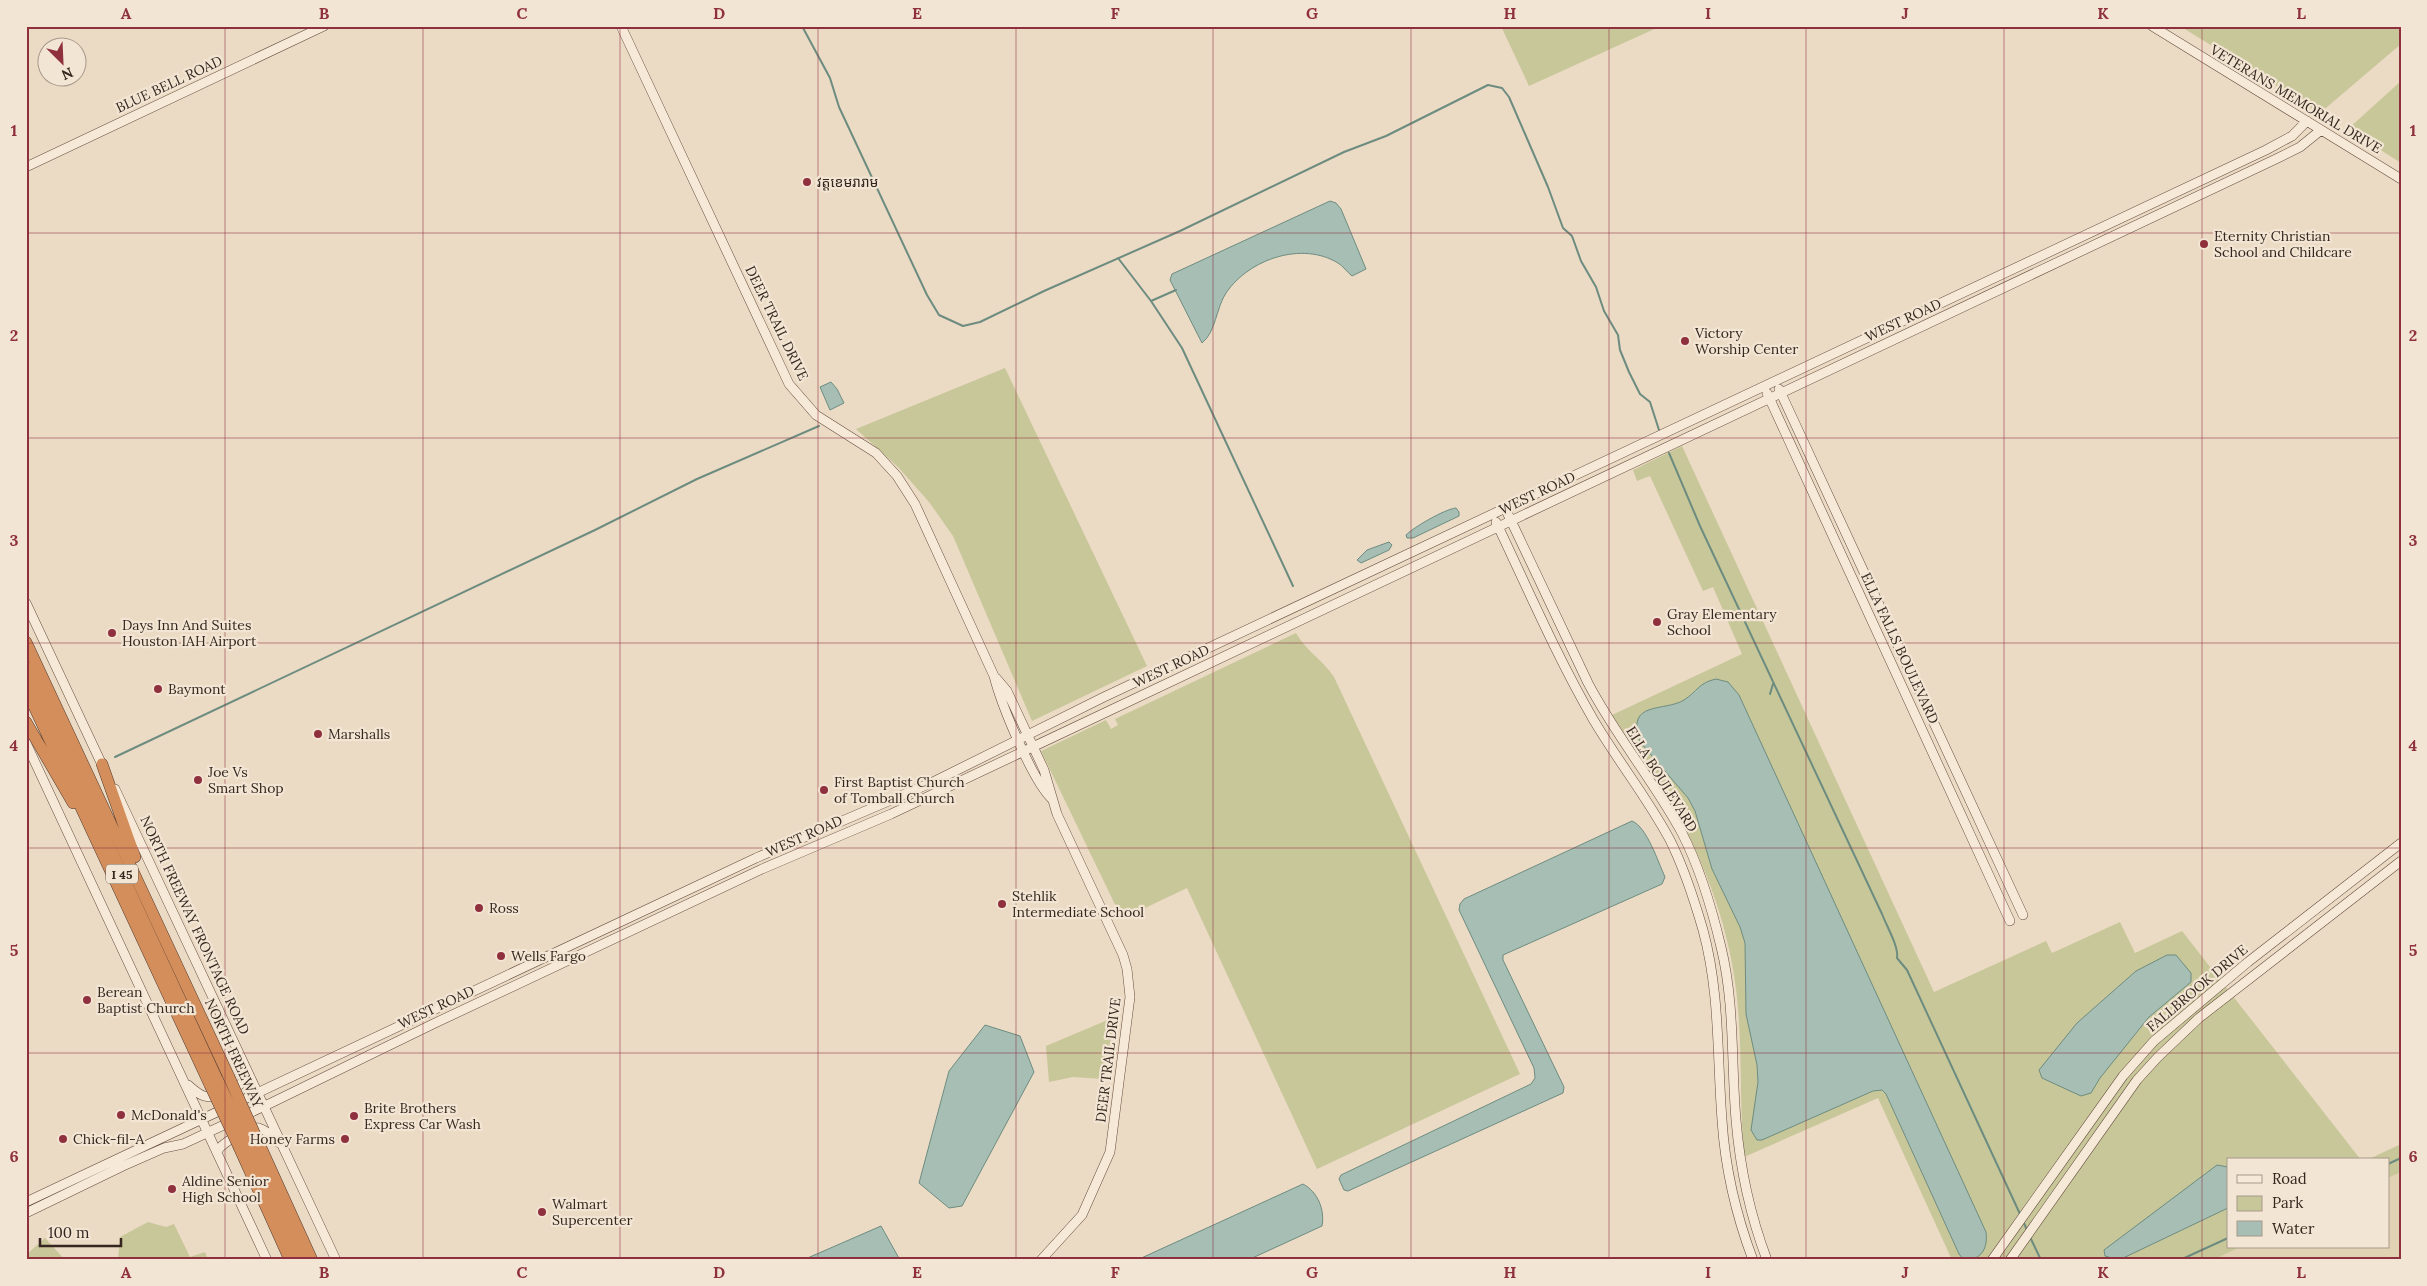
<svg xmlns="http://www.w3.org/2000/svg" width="2427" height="1286" viewBox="0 0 2427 1286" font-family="Lora,'Noto Sans Khmer',serif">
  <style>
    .farmland { fill: #e0d2b2 }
    .green { fill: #c8c799 }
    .water { fill: #a6beb4; stroke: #6d8c80 }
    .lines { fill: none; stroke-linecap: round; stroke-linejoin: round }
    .stream { stroke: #6d8c80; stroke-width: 2 }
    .secondary-casing { stroke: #664d3f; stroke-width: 10 }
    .highway-casing { stroke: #523b30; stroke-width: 12 }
    .secondary { stroke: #f6e9d7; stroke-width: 9 }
    .highway { stroke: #d48e5b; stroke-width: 11 }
    .highway-bridge-casing { stroke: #523b30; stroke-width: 12; stroke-linecap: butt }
    .highway-bridge { stroke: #d48e5b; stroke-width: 11 }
    .grid { fill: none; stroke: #8f303e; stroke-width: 1; stroke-opacity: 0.55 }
    .poi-dot { fill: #8f303e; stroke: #f3e5d3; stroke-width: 2 }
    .labels { text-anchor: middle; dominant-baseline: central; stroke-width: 4.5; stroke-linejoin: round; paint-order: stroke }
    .shield { fill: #f3e5d3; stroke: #6e6055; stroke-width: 1 }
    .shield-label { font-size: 12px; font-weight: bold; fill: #35271f }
    .street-label { font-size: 14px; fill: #35271f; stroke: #f3e5d3 }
    .poi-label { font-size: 14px; fill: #35271f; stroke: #f3e5d3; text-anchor: start }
    .neatline { fill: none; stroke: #8f303e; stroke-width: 2 }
    .grid-label { font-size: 16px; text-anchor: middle; font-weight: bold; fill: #8f303e }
  </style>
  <rect width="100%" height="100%" fill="#ebdac4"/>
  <path class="farmland" d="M2401,1172v88h-188l27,-13h148v-69z"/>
  <path class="green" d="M1501,26h160l-132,60z
    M2180,26h221v18l-81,69z
    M2401,81v82l-53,-34z
    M1005,368l142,298 -115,55 -79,-185 -24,-34 -31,-35 -42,-38z
    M1682,446l252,546 112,-51 6,12 68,-31 15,31 47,-22 179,229h-133v87h12l-27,13h-261l-74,-162 -134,59c-5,-56 -1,-112 -8,-168 -8,-67 -34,-135 -69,-192 -16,-29 -37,-55 -55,-82l130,-61 -29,-67 -10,4 -53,-115 -13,5 -4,-11z
    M1296,633c12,20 26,26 38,44l186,397 -203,95 -130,-281 -65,31 -81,-168 65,-31 5,9 7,-4 -3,-6z
    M1110,1019l4,6 -12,54 -29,-2 -24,5 -3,-36z
    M2401,1144v28l-13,6v-18h-21z
    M148,1222l18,5 8,-3 16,33 15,-5 3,8h-90l2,-23z
    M45,1238l20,22h-39v-5z"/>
  <path class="water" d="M1330,201l6,2 5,6 25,60 -14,7c-5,-4 -9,-10 -14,-13 -36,-22 -89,-4 -112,30 -10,15 -10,39 -24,50l-32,-63 2,-6z
    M831,382l6,7 7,14 -14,7 -10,-23z
    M1456,508l3,4v4l-46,22h-6l-1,-3c8,-8 39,-26 50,-27z
    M1389,542l3,3 -3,5 -28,13 -4,-3 10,-10z
    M1716,679l12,3 11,13 247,537c2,16 -4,28 -22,28l-5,-6 -73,-160 -4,-4 -9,1 -111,49h-5l-6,-10 7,-48 -1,-17 -11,-51 -1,-71 -5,-16 -28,-58 -17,-58 -7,-13 -48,-56c-15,-42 25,-30 44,-42 14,-9 14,-17 32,-21z
    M1632,821c15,6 26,41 33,56l-3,7 -159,71v5l61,127 -1,6 -215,98 -4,-1 -5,-11 2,-4 190,-91 4,-6 -1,-10 -75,-158 1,-6 4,-5z
    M2167,955h9l15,18v9l-42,35 -49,61 -9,15 -10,3 -39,-18 -3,-8 38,-47 59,-52z
    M985,1025l35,11 14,36 -72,134 -13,2 -30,-25 30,-112z
    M2217,1165l11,2v41l-109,52 -14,-4 -1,-6z
    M1303,1184c15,8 22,26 19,42l-74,34h-111z
    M881,1226l19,34h-97z"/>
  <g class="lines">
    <path class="stream" d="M802,26l28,52 9,29 88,188 12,20 24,11 17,-4 64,-31 136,-60 164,-79 42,-16 102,-51 14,3 7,9 39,90 15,41 9,8 9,25 15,26 8,24 14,24 2,15 9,22 11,22 10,8 9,28
      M1118,258l33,43 31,47 111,238
      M1151,301l25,-11
      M1669,453l31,73 182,388c5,13 17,33 15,44l10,12 113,244
      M1770,694l3,-10
      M115,757l480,-227 102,-51 122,-53
      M2388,1164l13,-6
      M2023,1221l4,9
      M2030,1237l11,23
      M2180,1260l48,-22"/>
    <defs>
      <path id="secondary" d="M621,26l168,358 27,31 60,38 21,23 18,28 79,172c7,28 38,104 58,123
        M2152,26l249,153
        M26,167l298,-141
        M1779,389l244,526
        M1767,393l243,528
        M1505,508l83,175c27,52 66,98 94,150 18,35 30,76 39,114 14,57 10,115 15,173 4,48 14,95 31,140
        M1496,522c31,65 60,133 97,197 24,41 54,78 77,121 14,28 24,59 33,90 17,62 14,125 19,190 3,47 14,95 31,140
        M26,603l78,166
        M996,678l11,13 37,79 13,44 66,141 4,14 3,28 -20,155 -28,63 -41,45
        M26,743l241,517
        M115,789l221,471
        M188,1085c5,4 10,9 16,11 14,4 38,-10 45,-21
        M217,1151c6,-8 31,-25 42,-23 8,2 15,10 20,15
        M26,1202l730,-344 177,-76 171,-85 1162,-547 26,-14 15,-15
        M26,1213l97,-47 41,-18 19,-4 90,-42 160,-78 329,-155 129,-55 1387,-656 22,-11 21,-17
        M1992,1260l131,-184 31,-35 94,-79 153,-119
        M2010,1260l127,-180 21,-23 41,-39 202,-157"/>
      <path id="highway" d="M26,642l203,435
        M26,667l192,414
        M26,689l184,396
        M26,722l47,81
        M102,764l33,93
        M257,1139l55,121
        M248,1143l52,117
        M239,1147l51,113"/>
    </defs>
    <use href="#secondary" class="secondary-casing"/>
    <use href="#highway" class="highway-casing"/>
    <use href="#secondary" class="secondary"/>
    <use href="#highway" class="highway"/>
    <defs>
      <path id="highway-bridge" d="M229,1077l28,62
        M218,1081l30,62
        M210,1085l29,62"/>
    </defs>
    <use href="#highway-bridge" class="highway-bridge-casing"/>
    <use href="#highway-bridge" class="highway-bridge"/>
  </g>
  <path class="grid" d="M225,26v1234M423,26v1234M620,26v1234M818,26v1234M1016,26v1234M1213,26v1234M1411,26v1234M1609,26v1234M1806,26v1234M2004,26v1234M2202,26v1234M26,233h2375M26,438h2375M26,643h2375M26,848h2375M26,1053h2375"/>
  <g class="poi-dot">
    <circle cx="807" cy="182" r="5"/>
    <circle cx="2204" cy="244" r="5"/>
    <circle cx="1685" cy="341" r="5"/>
    <circle cx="1657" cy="622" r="5"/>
    <circle cx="112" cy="633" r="5"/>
    <circle cx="158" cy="689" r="5"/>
    <circle cx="318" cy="734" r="5"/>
    <circle cx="198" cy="780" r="5"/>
    <circle cx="824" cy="790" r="5"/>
    <circle cx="1002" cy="904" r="5"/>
    <circle cx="479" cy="908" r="5"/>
    <circle cx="501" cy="956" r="5"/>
    <circle cx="87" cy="1000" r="5"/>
    <circle cx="121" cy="1115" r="5"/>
    <circle cx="354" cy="1116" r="5"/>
    <circle cx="63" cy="1139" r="5"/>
    <circle cx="345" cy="1139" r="5"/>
    <circle cx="172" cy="1189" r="5"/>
    <circle cx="542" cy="1212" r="5"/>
  </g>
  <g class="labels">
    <rect class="shield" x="106" y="864.5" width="32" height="19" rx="4"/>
    <g class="shield-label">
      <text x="122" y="874">I 45</text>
    </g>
    <g class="street-label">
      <text transform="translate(169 84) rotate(-25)">BLUE BELL ROAD</text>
      <text transform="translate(2296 99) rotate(31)">VETERANS MEMORIAL DRIVE</text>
      <text transform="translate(1903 320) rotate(-25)">WEST ROAD</text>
      <text transform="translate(777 323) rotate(64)">DEER TRAIL DRIVE</text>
      <text transform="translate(1537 493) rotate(-25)">WEST ROAD</text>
      <text transform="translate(1900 648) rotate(65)">ELLA FALLS BOULEVARD</text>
      <text transform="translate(1171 666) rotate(-25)">WEST ROAD</text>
      <text transform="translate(1662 779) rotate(58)">ELLA BOULEVARD</text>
      <text transform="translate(804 836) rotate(-24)">WEST ROAD</text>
      <text transform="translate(195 925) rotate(65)">NORTH FREEWAY FRONTAGE ROAD</text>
      <text transform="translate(2197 988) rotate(-40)">FALLBROOK DRIVE</text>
      <text transform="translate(436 1007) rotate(-25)">WEST ROAD</text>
      <text transform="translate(234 1053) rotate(65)">NORTH FREEWAY</text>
      <text transform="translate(1108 1060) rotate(-83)">DEER TRAIL DRIVE</text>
    </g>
    <g class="poi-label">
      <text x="817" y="182">វត្តខេមរារាម</text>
      <text x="2214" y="236">Eternity Christian<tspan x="2214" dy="16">School and Childcare</tspan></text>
      <text x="1695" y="333">Victory<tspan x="1695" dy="16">Worship Center</tspan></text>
      <text x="1667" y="614">Gray Elementary<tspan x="1667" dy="16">School</tspan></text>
      <text x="122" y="625">Days Inn And Suites<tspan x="122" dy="16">Houston IAH Airport</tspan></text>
      <text x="168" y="689">Baymont</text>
      <text x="328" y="734">Marshalls</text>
      <text x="208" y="772">Joe Vs<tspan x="208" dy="16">Smart Shop</tspan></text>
      <text x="834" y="782">First Baptist Church<tspan x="834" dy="16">of Tomball Church</tspan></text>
      <text x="1012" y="896">Stehlik<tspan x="1012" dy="16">Intermediate School</tspan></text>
      <text x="489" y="908">Ross</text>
      <text x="511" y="956">Wells Fargo</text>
      <text x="97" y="992">Berean<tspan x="97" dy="16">Baptist Church</tspan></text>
      <text x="364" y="1108">Brite Brothers<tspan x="364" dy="16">Express Car Wash</tspan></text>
      <text x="131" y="1115">McDonald's</text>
      <text x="73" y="1139">Chick-fil-A</text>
      <text x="335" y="1139" text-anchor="end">Honey Farms</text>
      <text x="182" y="1181">Aldine Senior<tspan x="182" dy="16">High School</tspan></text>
      <text x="552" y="1204">Walmart<tspan x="552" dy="16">Supercenter</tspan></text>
    </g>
  </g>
  <rect width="2427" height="1286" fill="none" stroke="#f3e5d3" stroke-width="55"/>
  <rect x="2227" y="1158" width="162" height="90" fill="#f3e5d3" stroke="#a7998b"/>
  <rect x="2237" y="1175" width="25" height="8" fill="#f6e9d7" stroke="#a7998b"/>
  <text x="2272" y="1184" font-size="15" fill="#35271f">Road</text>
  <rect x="2237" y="1196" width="25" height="15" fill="#c8c799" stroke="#a7998b"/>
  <text x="2272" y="1208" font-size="15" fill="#35271f">Park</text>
  <rect x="2237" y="1221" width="25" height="15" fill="#a6beb4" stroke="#a7998b"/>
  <text x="2272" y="1234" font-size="15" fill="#35271f">Water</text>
  <g transform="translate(62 62) rotate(156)"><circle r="24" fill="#f3e5d3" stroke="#a7998b"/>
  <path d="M0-4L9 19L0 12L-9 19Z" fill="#8f303e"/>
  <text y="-8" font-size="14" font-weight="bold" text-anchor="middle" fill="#35271f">N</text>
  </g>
  <path d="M40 1238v8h81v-8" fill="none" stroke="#35271f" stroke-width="2.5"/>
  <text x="48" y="1238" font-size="15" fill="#35271f" stroke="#f3e5d3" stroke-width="4" paint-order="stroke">100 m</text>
  <rect x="28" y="28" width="2372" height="1230" class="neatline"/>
  <g class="grid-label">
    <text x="126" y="19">A</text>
    <text x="324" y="19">B</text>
    <text x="522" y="19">C</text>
    <text x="719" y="19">D</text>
    <text x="917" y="19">E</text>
    <text x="1115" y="19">F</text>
    <text x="1312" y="19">G</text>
    <text x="1510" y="19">H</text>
    <text x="1708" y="19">I</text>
    <text x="1905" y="19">J</text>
    <text x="2103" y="19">K</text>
    <text x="2301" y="19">L</text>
    <text x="14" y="136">1</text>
    <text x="2413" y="136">1</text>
    <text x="14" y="341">2</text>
    <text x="2413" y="341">2</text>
    <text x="14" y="546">3</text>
    <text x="2413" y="546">3</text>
    <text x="14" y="751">4</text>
    <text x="2413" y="751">4</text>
    <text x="14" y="956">5</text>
    <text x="2413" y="956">5</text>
    <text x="14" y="1162">6</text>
    <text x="2413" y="1162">6</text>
    <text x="126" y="1278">A</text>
    <text x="324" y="1278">B</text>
    <text x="522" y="1278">C</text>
    <text x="719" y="1278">D</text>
    <text x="917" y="1278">E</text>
    <text x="1115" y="1278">F</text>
    <text x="1312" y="1278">G</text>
    <text x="1510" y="1278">H</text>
    <text x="1708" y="1278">I</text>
    <text x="1905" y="1278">J</text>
    <text x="2103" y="1278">K</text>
    <text x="2301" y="1278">L</text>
  </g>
</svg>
